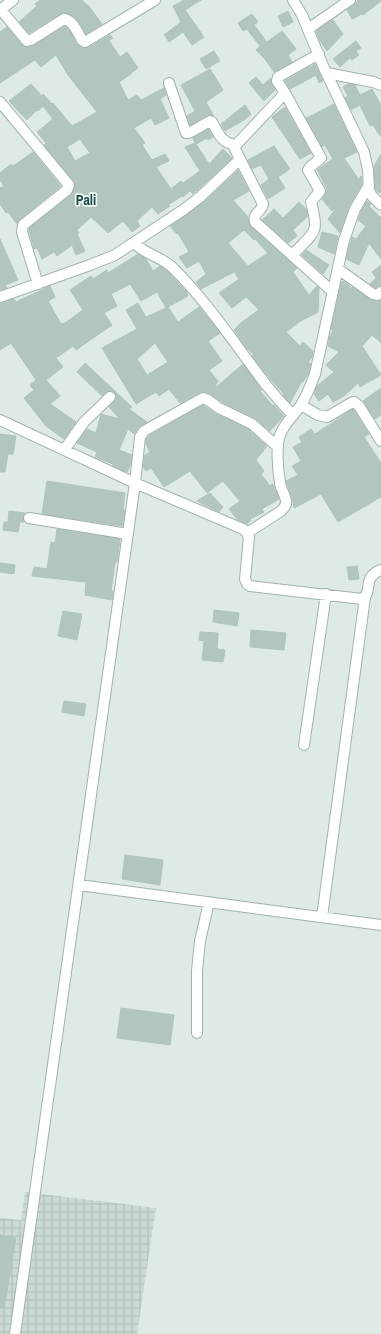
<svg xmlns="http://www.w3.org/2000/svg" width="381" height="1334" viewBox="0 0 381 1334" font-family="'Archivo Narrow',sans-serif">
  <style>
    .industrial { fill: url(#industrial-grid) }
    .building { fill: #b3c5bf; stroke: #b0c4be; fill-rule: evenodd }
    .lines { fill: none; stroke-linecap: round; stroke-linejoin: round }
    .minor-casing { stroke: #a1b2ad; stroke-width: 12 }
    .minor { stroke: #fff; stroke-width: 10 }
    .labels { text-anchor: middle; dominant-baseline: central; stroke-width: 3.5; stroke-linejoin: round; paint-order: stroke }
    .district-label { font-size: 14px; font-weight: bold; fill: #1b4c45; stroke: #eef7f3 }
  </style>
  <defs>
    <pattern id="industrial-grid" width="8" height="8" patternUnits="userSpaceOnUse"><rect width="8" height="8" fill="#ccdad5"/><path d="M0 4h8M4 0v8" fill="none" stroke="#afbcb7"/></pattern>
  </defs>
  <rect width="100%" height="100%" fill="#deeae6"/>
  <path class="industrial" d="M25,1192l131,16 -19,126h-137v-116l21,2z"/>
  <path class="building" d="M40,0h42l5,5h1l14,19 -16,10 -6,-10 -5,-7 -6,-3 -6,-1 -34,20 -10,-11 18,-16 -2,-2z
    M184,0h17l-16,10 19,27 -12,8 -9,-13 -14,10 -5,-7 17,-13 -8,-16z
    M358,0h23v1l-18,14 -1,-1 -10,5 -5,-9 7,-5z
    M288,11l5,11 -10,5 -5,-11z
    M252,14l6,8 -4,3 13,17 15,-11 14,18 -8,6 4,7 -18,10 -9,-13 -9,-9 4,-4 -13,-17 -4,2 -5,-8z
    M333,20l10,14 -16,17 -7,-10 -4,-10z
    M65,26l5,5 6,12 6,5h6l22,-13 3,3 -4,2 1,2 10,15 7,-5 11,16 -7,5v1l-12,8 9,18 9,-5 4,5 23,-12 2,7 -6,4 9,19 -14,7 -4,-7 -17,10 11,15 -3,2 10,15 13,-6 4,7 -13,6 15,22 10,-8 2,2 17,-12 -15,-24 10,-4 -2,-5 16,-9 4,8 -5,3 -1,-2 -11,6 13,20 14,-15 9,9 -39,36 -3,-3 -7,6 -1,-1 -14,9 2,1 -12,8 -6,-7 -15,14 3,5 -8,6 -9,-11 -15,12 -17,-16 -14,13 2,3 -2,1 8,17 -9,4 -4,-10 -15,11 -3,-4 -12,7 -5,-11 -3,1v-1l-5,-17v-3l42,-33 4,-8v-3l-31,-39 2,-2 -9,-11 16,-13 -10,-13 -5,5 -1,-1 -10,10 -18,-19 22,-17 11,12 1,-2 9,10 1,-1 19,23 25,-14 -29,-37 -12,-20 -15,12 -6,-7 -35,23v-51l7,-5 15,18 7,2 5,-2zM80,139l10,14 -15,8 -8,-14z
    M356,41l5,7 -5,3 3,4 -7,5 -2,-2 -10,9 -7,-8z
    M214,51l6,10 -14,8 -6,-10z
    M315,64l8,17 -4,2 -3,-8 -26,14 -5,-8 24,-14h3v-1z
    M210,69l13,21 -17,12 8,14 -7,-1 -17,10 -3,-9 8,-5 -14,-26z
    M256,77l7,8 8,-7v4l4,8 -11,11 -15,-18z
    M348,84l7,1 5,10 12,-6 9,16v32l-8,-12 -3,1 -10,-21 -9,5 -6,-12 3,-2 -5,-9z
    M334,104l23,48 -13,6 15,22 2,-4 1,1v7l-13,22 -9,27 -12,-14 9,-12 -5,4 -10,-12 3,-4 2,-6 -10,-19 16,-11 -8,-14 -3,2 -16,-29 7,-3z
    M245,105l6,9 -7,6 -19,11 -4,-7z
    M285,107l26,46 -11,6 -28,-42z
    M274,146l16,23 -12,8 7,11 -17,11 -7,-14 8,-6 -8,-14 -9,4 -4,-9z
    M33,152l28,34 -42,34 -2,4 -9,-12 -2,1 -6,-9v-16l4,-2 -4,-6v-7l11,-9 2,2z
    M381,154v37l-2,2 -4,-4 -1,-23z
    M238,170l11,21 -16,9 15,17 2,9 47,42 -4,4 16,23 8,-9 2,2 -1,24 -19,10 -13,10 14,14 3,-4 10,9 -1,6 -4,5 3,2 -3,10 -5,8 -1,-1 -12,22 -7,-8 1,-1 -12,-13 -20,-25 2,-1 -10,-10 -10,-15 8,-8 17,-12 -13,-13 -14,11 -13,-15 20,-14 -5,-7 -33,17 -5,-7 10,-8 -7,-13 -12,7 -8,-11 10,-5 -11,-19 -1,1 -7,-8 34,-24zM244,230l10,10 1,-1 13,14 -20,13 -20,-23z
    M367,201l4,3 -2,2 12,12v41l-12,-16 -10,22 -13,-6 6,-22 4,2 10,-13 -8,-6 3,-8z
    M299,202l7,7 2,7 -15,14 4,6 -9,7 -26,-23 12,-11 9,9z
    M322,232l16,4 -4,18 -16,-7z
    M0,239l18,41 -13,5 2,3 -7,2z
    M306,250l23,15 -6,9 -21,-19z
    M138,254l8,5 7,12 7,-5 8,6 18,19 2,5 -20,11 10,15 21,-15 21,26 -12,8 14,20 -13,9 9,11 -4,8 29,-25 19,26 -2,1 13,15 1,-1 10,11 -14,15 -15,-13 -33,-16 -10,-7 -7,-3h-5l-20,11 -11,-14 -10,7 -3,-4 -20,12 -34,-56 35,-19 -11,-19 12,-7 8,14 20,-9 -9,-16 -16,9 -11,-17 -19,10 6,12 -13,7 8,12 -36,25 -3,-4 -17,12 7,9 -17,13 14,16 -10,8 26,18 -12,17 -18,-13 -22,-28 10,-8 -4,-5 6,-5 -25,-37 -11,7v-47l14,-4 2,3 34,-16 5,11 -7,4 13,23 4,-1 18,-13 -13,-20 21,-14 2,3 14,-9 1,3zM155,343l13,19 -21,13 -10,-16z
    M381,265v21l-5,2 -6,-4 6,-6 -4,-6z
    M343,281l7,5 -2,4 4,-3 19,13 7,1 3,-1v43l-9,-8 -10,11 19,29 -21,12 -2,-4 -14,13 -11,6 -5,-8 -9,7 -5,-7 3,-8 17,-14 -8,-7 13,-13 -11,-6 2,-10 3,-6 -2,-1 10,-46z
    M85,363l47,44 -3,2 18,13 -8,5 -5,7 -6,-5 -9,21 13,5 -1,8 -4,9 -14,-6v-2l-18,-7 2,-5 -20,-9 10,-14 9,4 5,-19 19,5 -11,-12 7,-8 -1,-6 -6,-2 -7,5 -25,-24z
    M381,388v27l-6,4 -12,-18z
    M203,405l13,9 32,15 19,17 -11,14 8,11 -3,3 9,12 3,-2 6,15 -17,10 2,3 -14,7 1,1 -4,4 -10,-5 -8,-10 11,-8 -17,-20 -16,12 -17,-22 -26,16 -13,-19 -5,3 -3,-5 2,-11 5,-3 -4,-8v-5l3,-3z
    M353,409l16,25 -5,3 17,26v34l-43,25 -17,-28 -27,14 -2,-11 -6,-16 12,-6 -6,-9 9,-5 -8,-14 9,-5 -3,-5 12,-8 4,5z
    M0,434l16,2 -3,18h-5l-3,18h-5z
    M47,481l78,12 -2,17h2l-3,16 -80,-12z
    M210,493l13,14 -4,5 -22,-11z
    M9,511l16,2 -2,4 1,5h-4l-2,10 -15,-2 1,-8h4z
    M57,529l63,10 -3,23h-2l-4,29h2l-1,9 -27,-5 1,-13 -54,-6 2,-9 13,2 4,-27 4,1z
    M0,563l15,2 -1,9 -14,-2z
    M357,566l2,13 -10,1 -2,-13z
    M214,610l25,3 -2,13 -24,-4z
    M63,611l19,3 -5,26 -19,-4z
    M251,630l35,3 -2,17 -34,-3z
    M200,632l18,1 -1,16 8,1 -2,12 -21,-2 2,-19 -5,-1z
    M64,701l22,3 -2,12 -22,-4z
    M125,855l38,5 -3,25 -38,-6z
    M121,1008l53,7 -4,30 -53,-7z
    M0,1235l16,3 -12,70h-4z"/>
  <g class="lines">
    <defs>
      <path id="minor" d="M293,0l9,15 22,53 40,84 4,18 1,21 3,5 9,9
        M0,10l13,-10
        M1,10l26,31 4,-1 33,-21c9,1 14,14 18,21l3,2 70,-42
        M308,29l42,-29
        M327,73l46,9 8,3
        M169,83l17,50h3l21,-12 2,1c7,12 9,21 24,23
        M285,93l36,65 -1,1 -10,8 -2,3 12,21 -9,11c9,33 3,30 -19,53
        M0,102l69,83 -2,5 -44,35 -1,7 16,52
        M240,159l23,45c-1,8 -11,9 -8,18l78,70
        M134,243c11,11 27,14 38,24 36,35 64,79 95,119 8,10 17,20 26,29
        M338,269l35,25 4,1 4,-3
        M0,297l90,-32 25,-10 68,-45 17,-13 40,-38 -5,-10 1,-4 49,-52 -8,-12 1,-4 41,-23
        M301,405l17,10 9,2 24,-14 3,-1 5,4 22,35
        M0,420l135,63 108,46 4,4 2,4 -4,42 2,5 3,2 112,13c12,-7 -1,-22 19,-29
        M65,449l19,-27 26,-25
        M29,518l99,16
        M247,533l34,-22c2,-2 4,-4 5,-7 1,-7 -5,-14 -6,-21 -2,-12 -3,-27 -2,-39 1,-16 15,-27 23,-39 6,-10 10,-20 14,-31l29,-134 11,-31 14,-24
        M304,745l22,-151
        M79,885l302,40
        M322,917l43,-320
        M197,1033v-62l3,-30 9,-39
        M15,1334l120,-851 5,-46 4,-6 59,-33 5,2 11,8 33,16 26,23"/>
    </defs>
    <use href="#minor" class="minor-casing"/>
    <use href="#minor" class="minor"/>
  </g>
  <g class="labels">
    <g class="district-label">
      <text x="86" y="200">Pali</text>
    </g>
  </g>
</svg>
